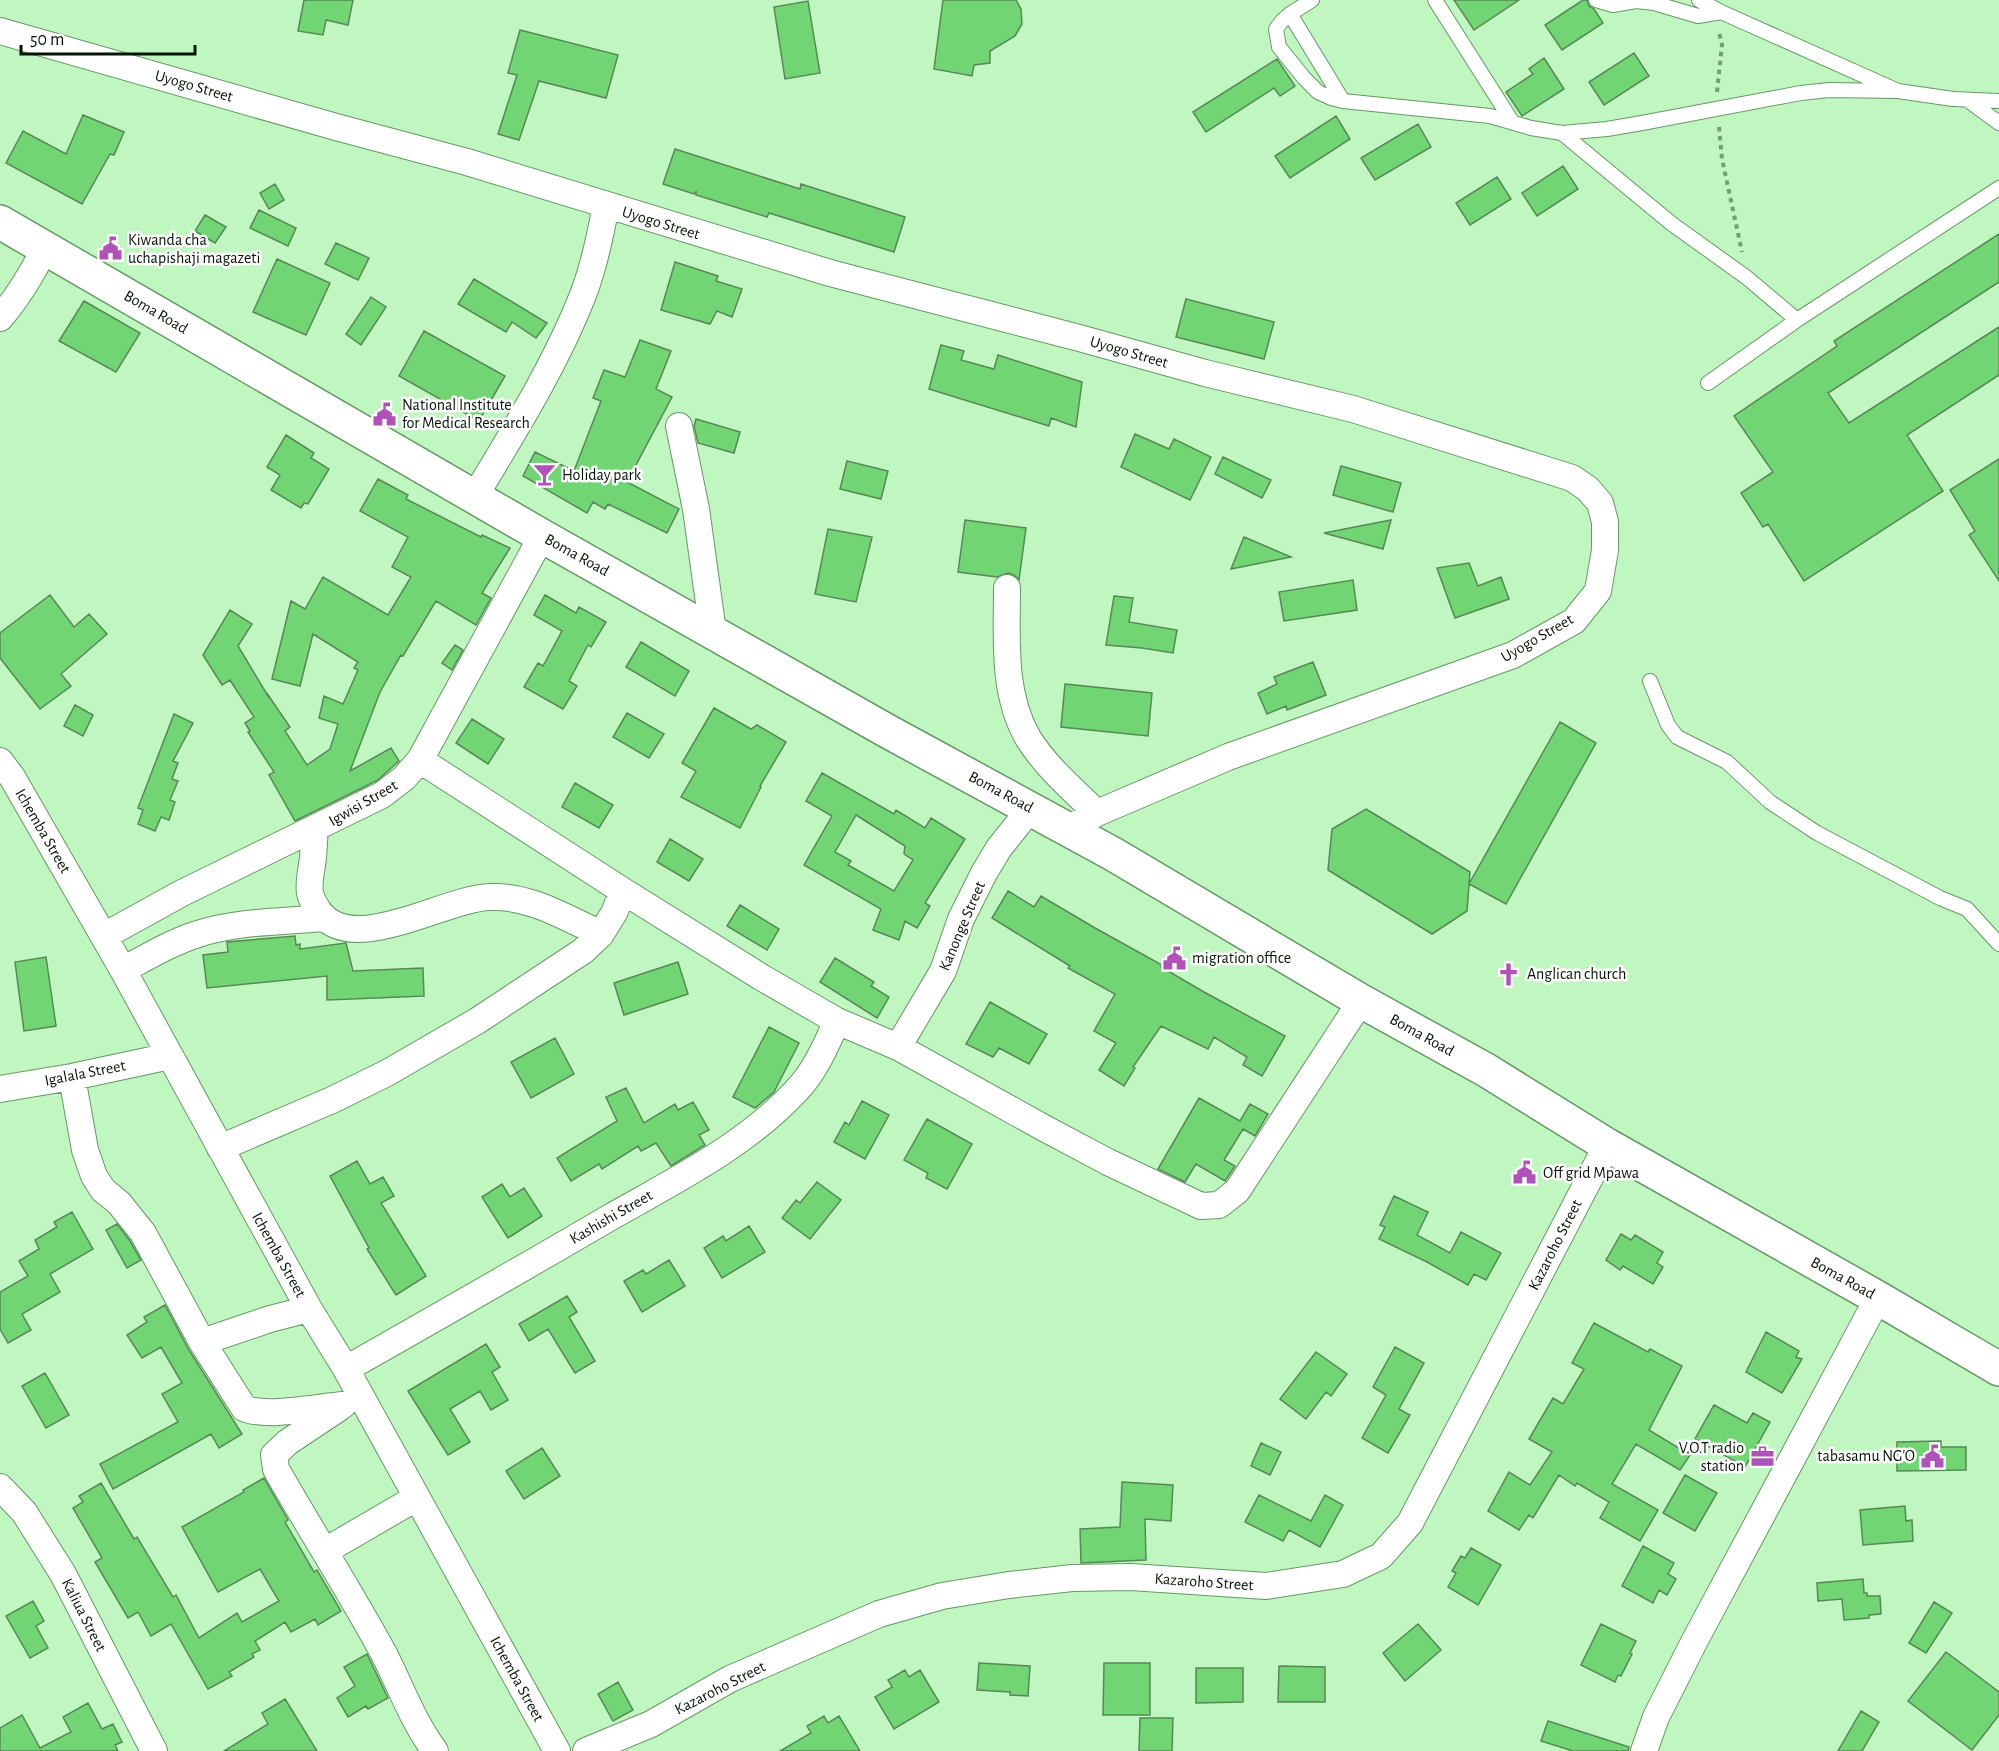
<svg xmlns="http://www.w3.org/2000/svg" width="1999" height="1751" viewBox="0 0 1999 1751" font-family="'Alegreya Sans',sans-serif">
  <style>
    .building { fill: #72d574; stroke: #578856; stroke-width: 1.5; fill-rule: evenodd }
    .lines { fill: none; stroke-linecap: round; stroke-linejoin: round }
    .lane-casing { stroke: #669866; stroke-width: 16 }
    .street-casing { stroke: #669866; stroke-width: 28 }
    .secondary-casing { stroke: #669866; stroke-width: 36 }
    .path { stroke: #769d75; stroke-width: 4; stroke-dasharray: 4.5 4.5; stroke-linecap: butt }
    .lane { stroke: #fff; stroke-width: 14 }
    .street { stroke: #fff; stroke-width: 26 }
    .secondary { stroke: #fff; stroke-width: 33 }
    .labels { text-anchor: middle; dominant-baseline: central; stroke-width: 5; stroke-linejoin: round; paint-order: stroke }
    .street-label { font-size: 16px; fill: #031403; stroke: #fff }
    .poi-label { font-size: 16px; fill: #031403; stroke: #fff; text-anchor: start }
  </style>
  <rect width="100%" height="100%" fill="#c0f6bf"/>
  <path class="building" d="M304,0h49l-5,25 -22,-5 -3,15 -25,-4z
    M943,0h73l5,9 1,15 -7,12 -25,15v12l-16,2 -2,11 -38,-7z
    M1454,0h65l-45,30z
    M1583,0h4l2,6 5,3 9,14 -41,27 -17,-25z
    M808,1l12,72 -35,6 -11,-72z
    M520,30l98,25 -12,43 -67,-17 -20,59 -21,-6 19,-59 -9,-2z
    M1634,53l15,23 -45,29 -15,-23z
    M1544,58l20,31 -42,27 -16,-24 27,-18 -4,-5z
    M1277,59l18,27 -15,10 -6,-8 -68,44 -13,-20z
    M83,115l41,17 -10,23 -4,-1 -28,50 -76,-41 17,-32 43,23z
    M1336,116l14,23 -60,39 -15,-22z
    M1418,124l13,23 -56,33 -14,-22z
    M675,149l125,40 1,-5 104,33 -11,35 -125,-39 -2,4 -71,-22v-3l-2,2 -31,-10z
    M1563,166l15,23 -41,27 -15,-23z
    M1497,177l14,22 -41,26 -14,-22z
    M275,184l9,16 -15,9 -9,-16z
    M259,210l37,18 -8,18 -38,-18z
    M205,215l21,12 -11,16 -20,-12z
    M1999,234v48l-171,111 21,30 150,-96v48l-92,60 36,56 -139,90 -36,-57 -5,3 -22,-34 32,-21 -39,-56 103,-70 -3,-5z
    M336,243l33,15 -11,22 -33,-16z
    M277,259l53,24 -24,52 -53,-23z
    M675,262l43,14 -2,5 26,8 -10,28 -15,-6 -7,13 -49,-14z
    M474,279l73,44 -11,15 -24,-16 -6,10 -48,-28z
    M371,297l15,10 -25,38 -15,-11z
    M1186,299l88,23 -10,37 -88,-22z
    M84,301l56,32 -24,39 -57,-31z
    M424,331l81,45 -26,45 -80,-45z
    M640,340l31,11 -15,38 16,8 -45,85 52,27 -12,24 -59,-29 -3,5 -12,-7 -6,11 -64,-37 12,-24 39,19 27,-70 -8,-3 11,-28 21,7z
    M941,345l23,6 -3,9 33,9 4,-14 84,27 -6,45 -25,-9 -2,8 -120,-37z
    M696,419l44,13 -6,21 -36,-10 -4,-17z
    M1135,434l34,15 5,-10 37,18 -21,43 -69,-33z
    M286,435l28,18 -3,5 18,11 -21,35 -4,-1 -3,5 -30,-18 9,-15 -13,-8z
    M1223,457l48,23 -9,18 -47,-24z
    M1999,459v122l-30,-46 6,-4 -25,-41z
    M847,461l41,10 -7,28 -41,-10z
    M1341,466l60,17 -8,29 -60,-17z
    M378,479l30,16 -2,4 75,38 1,-2 28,13 -28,45 9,5 -15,27 -40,-24 -33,55 -2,-1 -21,37 -30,79 41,-23 8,13 -21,19 -12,6 -71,35 -26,-46 5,-3 -26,-40 2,-1 -5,-8 9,-6 -24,-37 -8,5 -19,-30 27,-45 22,14 -14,22 30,50v-1l22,32 -5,4 22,34 23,-16 8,-25 -19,-6 5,-22 19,8 15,-34 -4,-2 4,-6 -45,-28 -13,52 -28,-7 19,-78 14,8 18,-32 65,38 23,-38 -19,-10 16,-30 -48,-26z
    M965,520l61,8 -7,52 -5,-5 -6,-2 -11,4 -39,-5z
    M1391,520l-8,29 -59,-16z
    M828,529l44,8 -16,65 -41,-8z
    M1244,537l47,20 -60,12z
    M1469,563l9,23 23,-9 8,22 -54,19 -18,-50z
    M1353,580l4,30 -73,11 -5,-29z
    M50,595l24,32 15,-13 18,20 -46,40 10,12 -31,23 -40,-51v-25z
    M545,595l31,18 3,-6 27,15 -15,25 -3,-2 -19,36 8,5 -14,23 -39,-22 14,-24 5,3 19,-35 -28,-16z
    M1114,596l19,2 -4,24 48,8 -4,23 -31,-5 -36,-3z
    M641,642l48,29 -14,25 -49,-29z
    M455,645l8,5 -11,20 -10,-7z
    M1313,662l13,33 -39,15 -1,-4 -19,8 -9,-21 19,-9 -3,-7z
    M1065,684l87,9 -4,43 -87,-9z
    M75,705l18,10 -10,21 -19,-10z
    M714,708l37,21 6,-4 29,17 -26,44 1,1 -21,41 -59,-31 15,-26 -14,-8z
    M627,713l37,21 -15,24 -36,-21z
    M174,714l19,9 -20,38 5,2 -6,16 6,2 -8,19 5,2 -6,18 -8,-3 -6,14 -17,-7 5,-14 -5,-2z
    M472,719l32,20 -16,25 -32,-21z
    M1560,722l36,21 -90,161 -37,-20z
    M822,773l72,41 2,-4 29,18 6,-10 34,21 -40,64 5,3 -13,22 -12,-7 -6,19 -26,-10 8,-21 -77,-44 28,-49 -26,-15zM856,815l49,31 -1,8 9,6 -19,31 -46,-26 3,-4 -16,-9z
    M575,783l38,22 -14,23 -37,-21z
    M1366,809l104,63 -3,39 -35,23 -104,-64 4,-41z
    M670,839l33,20 -14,22 -32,-19z
    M1008,891l26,16 7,-11 54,32 67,37 -1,2 43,25 81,44 -23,40 -19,-11 4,-8 -33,-20 -6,12 -47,-23 -28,41 2,1 -11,18 -25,-16 17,-27 -22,-12 21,-37 -47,-26 2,-2 -78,-48z
    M740,905l39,24 -12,21 -40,-24z
    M295,936l1,9 4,-1v5l46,-6 7,28 70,-3 1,28 -97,4v-24l-120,12 -4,-33 25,-3 -1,-10z
    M46,957l10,69 -32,5 -9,-69z
    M835,958l39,24 -3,4 18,11 -12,21 -57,-36z
    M678,962l10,32 -64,21 -10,-32z
    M990,1002l57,32 -18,30 -30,-16 -6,9 -27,-13z
    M769,1027l30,16 -25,49 -19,16 -22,-11z
    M555,1038l19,36 -43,24 -20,-36z
    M626,1088l18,35 31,-19 3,6 15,-8 16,28 -10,5 6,10 -34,21 -15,-23 -15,8 -3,-5 -36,23 -3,-5 -28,17 -14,-23 60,-37 -11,-24z
    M1199,1098l41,23 10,-17 18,10 -13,22 -12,-7 -19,31 11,6 -10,15 -29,-17 -11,18 -27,-13z
    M862,1101l27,14 -24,44 -31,-17 11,-20 4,3z
    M927,1119l45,25 -25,45 -21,-11 2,-5 -24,-13z
    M357,1161l13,23 13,-7 11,19 -13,7 45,73 -30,19 -29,-46 2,-1 -39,-72z
    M817,1182l24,18 -31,39 -28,-21 14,-18 4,3z
    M502,1184l8,13 14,-9 18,28 -34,22 -26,-41z
    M1394,1196l34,16 -11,23 33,18 11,-21 40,21 -15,27 -12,-6 -6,11 -41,-23 -48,-23 6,-12 -5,-2z
    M72,1212l21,37 -43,25 10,18 -38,22 9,16 -23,13 -8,-14v-37l28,-16 -9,-15 20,-12 -4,-9 22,-13 -3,-5z
    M117,1224l13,17 11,19 -14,8 -21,-38z
    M749,1226l16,26 -43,26 -18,-30 19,-12 3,5z
    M1621,1234l10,6 4,-5 28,17 -6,11 6,4 -10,17 -30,-18 -3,4 -14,-10z
    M669,1260l16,26 -43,26 -18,-31 19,-11 3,4z
    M567,1296l10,16 -8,5 26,44 -20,12 -27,-44 -19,12 -10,-17z
    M165,1305l24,45 53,84 -23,14 -8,-14 -98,55 -13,-25 78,-42 -16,-28 20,-11 -21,-36 -19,11 -15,-23 20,-13 -3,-5z
    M1594,1323l54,29 2,-3 32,17 -33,64 41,25 -10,15 -44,-26 -24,40 46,26 -18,31 -40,-23 9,-16 -32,-19 -2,3 -16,-11 -26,43 -4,-3 -10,15 -31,-19 21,-39 21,13 22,-33 -23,-13 24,-41 10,6 21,-35 -12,-6z
    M1766,1332l33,19 -3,6 6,2 -20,34 -36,-21z
    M486,1344l14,23 -8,5 16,28 -17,10 -11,-19 -30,18 20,33 -22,13 -40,-64z
    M1395,1347l29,16 -25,46 11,6 -22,38 -26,-15 24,-43 -13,-8z
    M1316,1352l31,22 -16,22 -5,-4 -20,27 -26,-20z
    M45,1373l24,42 -23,13 -24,-42z
    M1714,1405l33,18 6,-10 17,9 -25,45 -50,-28z
    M1941,1441v6h25v23l-69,1v-29z
    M1261,1443l20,9 -11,23 -19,-9z
    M542,1448l18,28 -36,23 -18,-28z
    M1685,1475l32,18 -22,38 -32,-18z
    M264,1478l24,42 -3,2 29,50 3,-2 24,41 -23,14 -3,-6 -24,13 -6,-10 -30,19 5,9 -8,4 2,3 -25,15 3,4 -24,13 -37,-65 -20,12 -13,-24 -10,6 -33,-56 7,-4 -29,-50 10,-6 -4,-6 22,-13 33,56 3,-2 36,60 3,-2 23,43 38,-25 5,9 37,-21 -19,-32 -42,23 -36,-65 62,-35 -1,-2z
    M1122,1482l51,3 -2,36 -26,-2 1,41 -65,3 -1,-34 40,-2z
    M1259,1495l52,26 14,-26 18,10 -23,42 -31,-17 -6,11 -38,-19z
    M1905,1506l1,15 6,-1 1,21 -50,4 -3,-35z
    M1643,1546l31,17 -6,11 8,5 -9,16 -8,-5 -6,13 -31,-17z
    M1471,1548l30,17 -23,40 -30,-18 8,-14 -4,-2 9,-15 4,2z
    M1863,1579l1,14h3v3h13l1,18 -12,1v3l-25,2 -2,-21 -24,2 -1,-18z
    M33,1601l11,20 -8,5 12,22 -18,10 -24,-42z
    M1934,1602l18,11 -26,40 -17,-10z
    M1418,1624l23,26 -36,31 -22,-28z
    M1601,1624l35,17 -6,12 2,1 -11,22 -3,-1 -3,7 -34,-17z
    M1946,1652l53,40v23l-27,35 -64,-49z
    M367,1654l21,44 -20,11 -2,-3 -18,11 -11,-19 18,-12 -11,-19z
    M979,1663l51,3 -2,30 -18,-1v-3l-33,-2z
    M1104,1663h46v52h-47z
    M1279,1666l46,1v35h-47z
    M1196,1668h47v34l-47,1z
    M905,1670l4,7 11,-7 19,32 -45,27 -19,-32 17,-10 -4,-7z
    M618,1682l15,28 -20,11 -15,-27z
    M285,1699l32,52h-93l44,-27 -6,-11z
    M88,1703l14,26 11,-5 9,18 -7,3 3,6h-118v-23l22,-13 18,33 31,-16 -8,-15z
    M1861,1711l18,11 -17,29h-24z
    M824,1716l4,7 11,-7 21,35h-80l31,-18 -4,-7z
    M1140,1718h33l-1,33h-33z
    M1548,1721l81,26 -1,4h-55l-32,-10z"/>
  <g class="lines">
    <defs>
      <path id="lane" d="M1312,0l-22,14 -8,7 -6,8 3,18 25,31 14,14 13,6 12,3 147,15 41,12 31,5 45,-4 35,-6 159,-30 28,-3 69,1
        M1435,0l78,123
        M1596,0l17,5 23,-4 18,2 44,13 23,-4
        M1699,0l22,12 177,79 55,8 46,2
        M1290,14l53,87
        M1969,101l30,22
        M1562,133l110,91 74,53 51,43
        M1708,383l89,-63 202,-132
        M1650,681l18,44 9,12 50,25 43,40 47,31 123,65 27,11 32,35"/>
      <path id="street" d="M0,31l336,96 131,35 363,111 253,66 122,34 148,36 219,69 16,11 12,14 5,19v28l-7,41 -24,30 -61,34 -285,102 -131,56 -29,16
        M0,318c19,-22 32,-44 45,-70
        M679,426l17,83 17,123
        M475,496c39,-65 80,-130 108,-201 11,-29 17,-59 23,-89
        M1007,588c0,50 -5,105 21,150 18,29 45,52 69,75
        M420,760l203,131 138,86 76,44 61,26 146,81 64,34 93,44 18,-1 18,-14 124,-190
        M0,761l12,16 111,193 186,339 37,60 211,382
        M315,829c-1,9 -1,19 -2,28 -1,12 -5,24 -3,36 1,6 5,12 8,17 32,49 126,-12 172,-13 39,-2 76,21 111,37
        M104,936l78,-43 200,-98 22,-17 16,-18 122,-224
        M123,970c24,-13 49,-28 75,-36 40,-13 84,-12 125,-16
        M898,1047l45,-76 18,-52 23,-46 15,-25 32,-40
        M72,1077l13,73 9,26 9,14 16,13 24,30 59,109 42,66c20,10 75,-1 99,-3
        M0,1089l72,-12 98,-21
        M220,1148l112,-48 55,-27 90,-52 106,-70 18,-17 13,-21 9,-22
        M202,1342l68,-23 39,-10
        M346,1369c88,-50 176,-100 263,-151 65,-37 136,-72 187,-127 19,-19 30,-46 41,-70
        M339,1408l-51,34 -14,13 2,14c35,62 74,122 108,185 17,33 29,68 51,97
        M0,1487l24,25 39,62 91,177
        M325,1551l91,-53
        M586,1751l65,-27 79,-45 149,-65 63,-18 67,-11 63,-7 59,-1 135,9 77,-12 38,-18 29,-33 197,-378
        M1644,1751l12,-34 38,-75 184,-344"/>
      <path id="secondary" d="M0,222l542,314 347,196 224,122 248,147 125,69 121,75 271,153 121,71"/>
    </defs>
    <use href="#lane" class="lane-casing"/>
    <use href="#street" class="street-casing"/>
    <use href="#secondary" class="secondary-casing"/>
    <path class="path" d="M1717,92l5,-47 -3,-13
      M1719,127l3,32 20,93"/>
    <use href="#lane" class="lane"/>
    <use href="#street" class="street"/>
    <use href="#secondary" class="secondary"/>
  </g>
  <defs>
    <symbol id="civic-bare" viewBox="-9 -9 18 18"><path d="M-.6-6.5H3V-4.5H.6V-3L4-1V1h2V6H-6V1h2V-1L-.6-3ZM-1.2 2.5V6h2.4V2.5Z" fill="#b151ba" stroke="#fff" stroke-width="2.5" paint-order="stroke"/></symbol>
    <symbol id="bar-bare" viewBox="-9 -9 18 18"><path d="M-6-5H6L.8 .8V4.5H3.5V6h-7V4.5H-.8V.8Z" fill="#b151ba" stroke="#fff" stroke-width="2.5" paint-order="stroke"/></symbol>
    <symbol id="church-bare" viewBox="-9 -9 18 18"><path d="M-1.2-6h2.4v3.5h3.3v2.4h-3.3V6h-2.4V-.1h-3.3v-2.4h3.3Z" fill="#b151ba" stroke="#fff" stroke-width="2.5" paint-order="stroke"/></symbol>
    <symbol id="office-bare" viewBox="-9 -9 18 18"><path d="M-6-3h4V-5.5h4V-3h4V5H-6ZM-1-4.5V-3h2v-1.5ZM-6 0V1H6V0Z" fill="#b151ba" stroke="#fff" stroke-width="2.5" paint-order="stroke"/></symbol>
  </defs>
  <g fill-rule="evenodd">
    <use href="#civic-bare" x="94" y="232" width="33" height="33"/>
    <use href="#civic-bare" x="368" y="398" width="33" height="33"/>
    <use href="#bar-bare" x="528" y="458" width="33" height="33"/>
    <use href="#civic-bare" x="1158" y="942" width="33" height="33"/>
    <use href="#church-bare" x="1492" y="958" width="33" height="33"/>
    <use href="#civic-bare" x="1508" y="1156" width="33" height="33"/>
    <use href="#civic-bare" x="1916" y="1440" width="33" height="33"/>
    <use href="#office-bare" x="1746" y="1440" width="33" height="33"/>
  </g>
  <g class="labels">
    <g class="street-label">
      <text transform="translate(194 86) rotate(16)">Uyogo Street</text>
      <text transform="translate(661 223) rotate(17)">Uyogo Street</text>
      <text transform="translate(156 312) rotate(30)">Boma Road</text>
      <text transform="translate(1129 352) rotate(16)">Uyogo Street</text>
      <text transform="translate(577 555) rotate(29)">Boma Road</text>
      <text transform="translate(1537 638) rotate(-30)">Uyogo Street</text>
      <text transform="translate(1001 792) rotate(28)">Boma Road</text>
      <text transform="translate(363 803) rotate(-30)">Igwisi Street</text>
      <text transform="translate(43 831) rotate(60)">Ichemba Street</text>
      <text transform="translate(962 926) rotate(-67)">Kanonge Street</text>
      <text transform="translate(1422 1035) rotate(29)">Boma Road</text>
      <text transform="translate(85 1073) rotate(-11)">Igalala Street</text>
      <text transform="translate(611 1217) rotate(-30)">Kashishi Street</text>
      <text transform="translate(1555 1245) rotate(-63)">Kazaroho Street</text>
      <text transform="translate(279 1255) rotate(61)">Ichemba Street</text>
      <text transform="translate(1843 1278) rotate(29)">Boma Road</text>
      <text transform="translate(1204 1582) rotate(4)">Kazaroho Street</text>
      <text transform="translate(84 1615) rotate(63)">Kaliua Street</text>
      <text transform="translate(517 1679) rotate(61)">Ichemba Street</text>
      <text transform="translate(720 1688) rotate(-27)">Kazaroho Street</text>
    </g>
    <g class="poi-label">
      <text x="128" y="240">Kiwanda cha<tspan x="128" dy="18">uchapishaji magazeti</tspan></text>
      <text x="402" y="405">National Institute<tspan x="402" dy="18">for Medical Research</tspan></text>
      <text x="562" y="475">Holiday park</text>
      <text x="1192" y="958">migration office</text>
      <text x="1527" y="974">Anglican church</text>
      <text x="1543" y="1173">Off grid Mpawa</text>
      <text x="1744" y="1448" text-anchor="end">V.O.T radio<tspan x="1744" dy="18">station</tspan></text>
      <text x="1915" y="1456" text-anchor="end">tabasamu NG'O</text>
    </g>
  </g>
  <path d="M21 45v9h174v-9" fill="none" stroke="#031403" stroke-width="3"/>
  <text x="30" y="45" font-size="18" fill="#031403" stroke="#ffffff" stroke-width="4.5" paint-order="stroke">50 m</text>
</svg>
